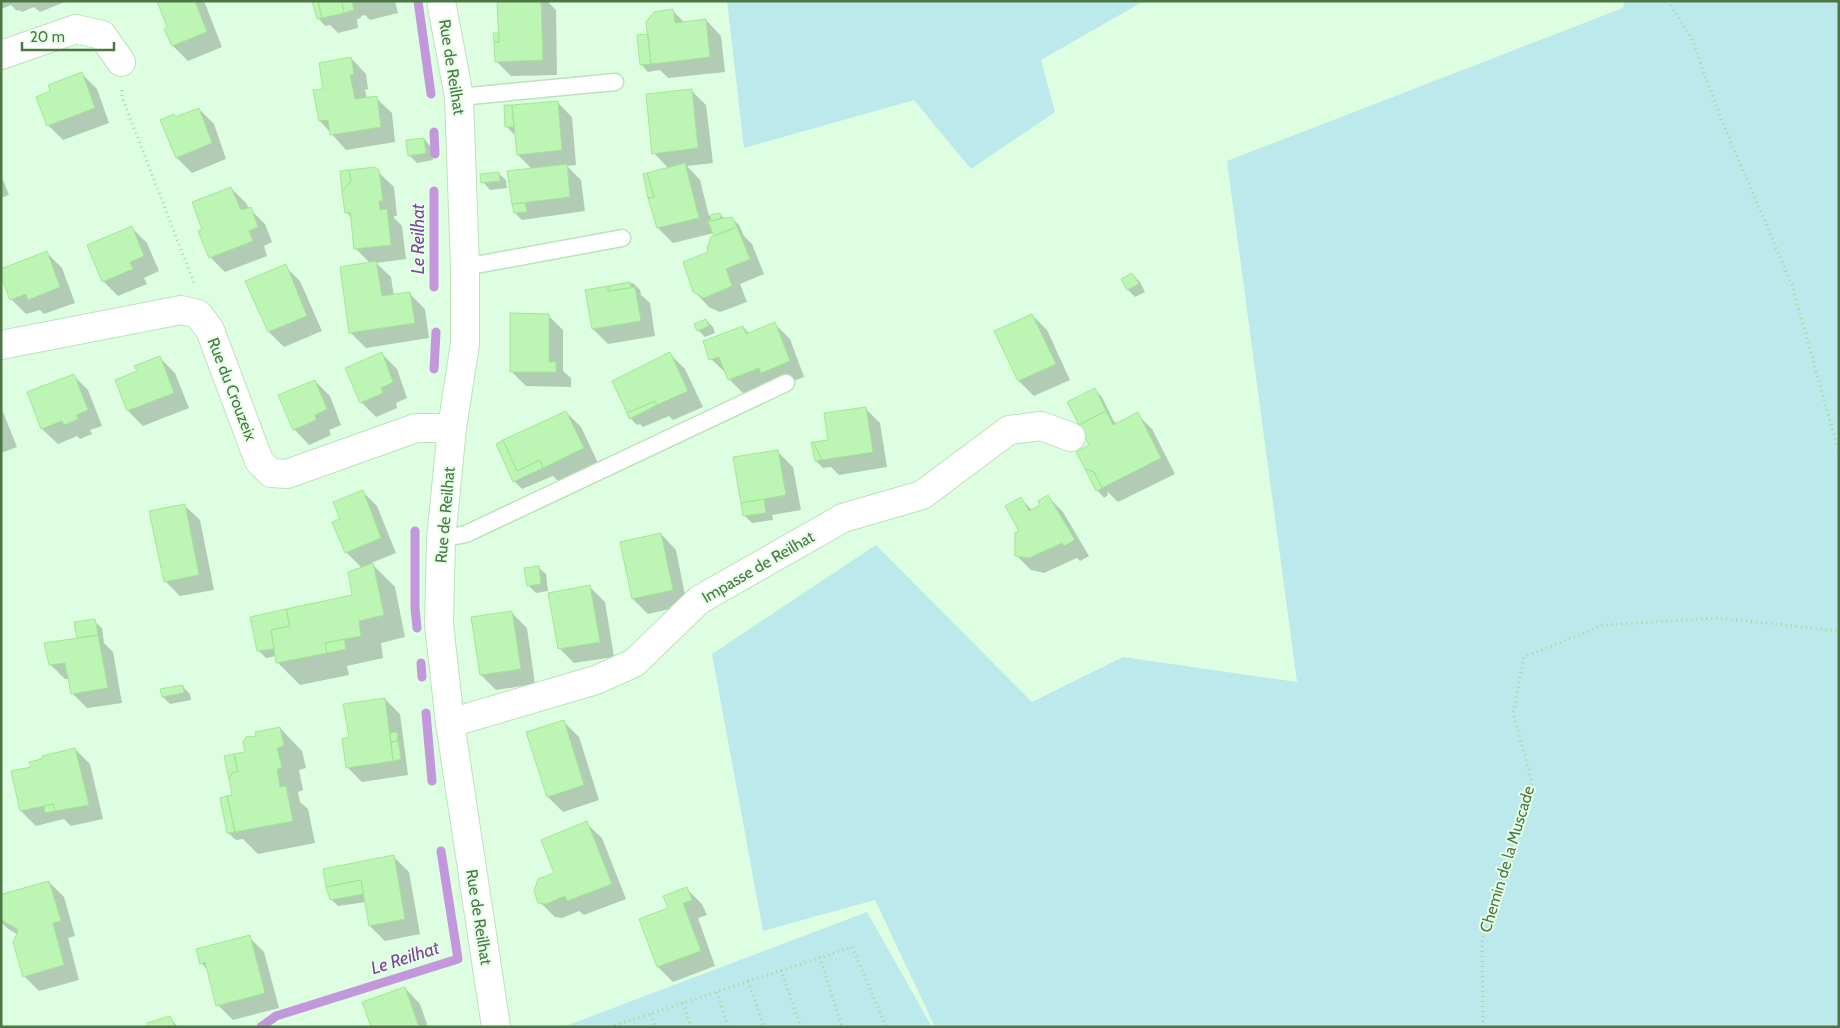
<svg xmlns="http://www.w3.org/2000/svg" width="1840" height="1028" viewBox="0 0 1840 1028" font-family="Cabin,sans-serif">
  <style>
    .green { fill: #bce9ec }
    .shadow { fill: #0003; fill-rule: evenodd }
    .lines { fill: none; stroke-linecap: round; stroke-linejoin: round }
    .stream { stroke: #c297db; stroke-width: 9 }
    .building { fill: #bcf5b4; stroke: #a0e993 }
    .service-casing { stroke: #bce2ba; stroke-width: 19 }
    .minor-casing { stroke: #bce2ba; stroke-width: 30 }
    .path { stroke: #a1da97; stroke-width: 3; stroke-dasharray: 1 4; stroke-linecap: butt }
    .service { stroke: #fff; stroke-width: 16 }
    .minor { stroke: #fff; stroke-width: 28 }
    .labels { text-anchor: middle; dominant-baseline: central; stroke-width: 4; stroke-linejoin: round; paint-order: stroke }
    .street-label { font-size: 16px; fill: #4d7645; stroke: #e6ffe8 }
    .water-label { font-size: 18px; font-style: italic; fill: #7f44a1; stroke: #e6ffe8 }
  </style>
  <rect width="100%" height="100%" fill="#defee1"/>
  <path class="green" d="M727,1h417l-103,59 14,52 -84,57 -57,-69 -170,48z
    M1624,1h215v1026h-904l-60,-127 -112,31 -51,-277 164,-109 156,157 91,-45 174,25 -70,-521 396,-153z
    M867,912l65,115h-369z"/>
  <path class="shadow" d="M1,1h66l-27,11 -6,-5 -12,5 -3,-2 -2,1 -6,-6 -10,4z
    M158,1h46l18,46 -34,14 -15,-15 -4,-18z
    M314,1h81l3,12 -28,7 -5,-5 -4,1v2l-4,1 1,9 -20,5 -8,-8 -5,1 -7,-8z
    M496,1h51l9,9 1,65 -46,1 -15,-15 4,-27 -1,-30z
    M673,11l12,12 21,-3 15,16 4,36 -57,6 -8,-8 -12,2 -7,-8 8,-29z
    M351,58l15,16 2,15 -3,1 2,9 9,-1 16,15 3,29 -49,8 -26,-29 4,-31z
    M82,74l15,15 12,34 -46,17 -15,-15 4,-33z
    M691,90l15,15 7,58 -26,3 13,14 9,36 11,-2 5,5 7,-1 7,7 5,11 8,8 12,30 -24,10 7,18 -27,10 -11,-5 -15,-16 21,-55 -1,-3 -41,10 -15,-15 11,-59 -15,-16z
    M557,102l15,15 4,48 -9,1 14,14 4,31 -63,9 -7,-7 -6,-41 23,-3 -14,-14 -2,-21h-2l-7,-7 -2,-21z
    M199,109l15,15 12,35 -34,14 -15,-15 -3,-43 3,3z
    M424,139l7,8 2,13 -16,3 -8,-8z
    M374,168l20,19 3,29h-3v2l8,8 4,33 -30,4 15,14 3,19 16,-2 15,15 4,29 -63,10 -15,-15 19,-70 -15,-15 -3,-30 -6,-6z
    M498,173l8,7 1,8 -17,2 -7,-8z
    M1,175l8,20 -8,3z
    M231,188l15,15 3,6h1l15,15 7,18 -8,4 3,10 -42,16 -15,-15 -6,-27z
    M132,228l15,15 12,28 -15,7 3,6 -29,12 -15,-15z
    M47,253l15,15 13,35 -31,11 -4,-4 -14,4 -15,-15z
    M285,266l15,15 22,50 -38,16 -15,-15 -22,-50z
    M1132,274l8,8 5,10 -10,5 -7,-7 -5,-11z
    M633,283l7,7 1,4h-1l10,9 5,33 -47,8 -15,-15 -6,-38z
    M548,315l15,15v41l8,7v9l-45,-1 -15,-15z
    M1032,315l15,15 23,50 -36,16 -15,-15z
    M706,320l7,7 2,6 -10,4 -7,-7z
    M775,324l15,15 14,38 -27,10 -33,7 -15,-15 -2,-5 -16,-15 32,-32 7,7z
    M382,354l15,15 10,29 -11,5 1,5 -21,9 -15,-15z
    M670,354l15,15 18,38 -30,13 -4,-4 -26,11 -3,-3 -3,1 -7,-7z
    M160,358l15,15 14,35 -46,18 -15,-15 -11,-31 21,-9z
    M73,375l15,15 14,36 -12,4 2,4 -12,5 -3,-3 -19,8 -16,-15 -13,-36z
    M315,381l15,15 11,29 -12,5 2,5 -22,10 -15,-16z
    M1094,389l8,8 11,23 4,4 20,-10 15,15 23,45 -57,28 -11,-11 1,4 -4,3 -7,-8 -6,-45z
    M1,407l16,40 -16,6z
    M865,408l15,15 7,44 -48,8 -8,-8 -8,1 -7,-7 14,-20z
    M566,412l15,15 17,36 -38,20 -7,-7 -31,13 -8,-8z
    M778,452l15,15 8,43 -29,5 1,5 -21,3 -7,-7 -10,-58z
    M362,491l15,15 19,47 -25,10 24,24 10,50 -24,6 2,15 -36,8 2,9 -49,10 -23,-23 -1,-6 -10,2 -7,-7 95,-55 8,-28 -16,-16 -5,-32z
    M1048,497l15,15 26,44 -9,5 -3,-3 -33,15 -13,-3 -15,-15 5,-23 -1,-34 12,12 10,-5z
    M184,505l16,15 14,70 -34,6 -15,-15z
    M661,534l15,16 11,55 -39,9 -15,-15z
    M538,567l8,7 2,17 -12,2 -8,-8z
    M590,587l15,15 9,55 -40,6 -15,-15z
    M512,613l15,15 8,56 -39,6 -15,-15z
    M94,621l8,7 2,15 9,9 9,51 -35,5 -15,-15 -3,-14h-4l-15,-15 30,-25 -1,-2z
    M182,686l8,8 1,6 -21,4 -7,-7z
    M385,699l15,15 8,61 -46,7 -15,-15 3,-29z
    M564,722l15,15 20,63 -36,12 -15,-15z
    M280,728l22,23 4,17 -7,2 4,20 -5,2 2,10 8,7 7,34 -57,11 -15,-15 -7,1 -8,-7 5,-37 14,-43 10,-16z
    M75,749l15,15 13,55 -32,7 -7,-7 -28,7 -15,-15 11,-43zM59,804l-15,3 -1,-2z
    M586,823l16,15 24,61 -42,16 -5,-4 -17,7 -7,-1 -15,-15z
    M394,857l15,15 11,62 -35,7 -15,-15 -4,-24 -28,4 -7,-7z
    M49,882l15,15 11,39 -7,2 11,42 -40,11 -15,-15 -6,-41 -11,-7 -6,-6v-24z
    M687,889l15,15 5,11 -9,3 17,48 -42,16 -15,-15 11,-58z
    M249,937l15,15 15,56 -46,12 -15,-15 -9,-34 -8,-8z
    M405,988l15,16 8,23h-55z
    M170,1018l8,9h-29z"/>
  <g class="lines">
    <path class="stream" d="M418,1l13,93
      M434,132l1,22
      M434,287v-96
      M434,369l2,-37
      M415,531v77l2,20
      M421,663l1,14
      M426,713l6,68
      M261,1027l15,-11 182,-57 -17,-108"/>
  </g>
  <path class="building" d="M157,1h38l12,31 -35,14 -8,-17 3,-2z
    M312,1h6l4,17 -5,1z
    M318,1h27l-3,1 2,11 -22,5z
    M352,1l2,9 -10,3 -2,-11z
    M497,1h44l2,59 -48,2 -1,-20h5z
    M673,9l2,14 31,-4 4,38 -59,7 -5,-42 8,-10z
    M493,33h6v9h-5z
    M648,34l3,30 -11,1 -3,-30z
    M351,57l3,17 -4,1 5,24 22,-3 4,31 -51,8 -2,-15 -9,1 -6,-31 10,-1 -4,-26z
    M82,72l13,36 -48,18 -11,-29 14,-6 -2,-6z
    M692,89l6,59 -46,6 -6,-60z
    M558,101l4,49 -45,5 -5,-50z
    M504,105h8l2,22h-9z
    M199,108l13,35 -36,15 -16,-38 14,-6 1,3z
    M424,138l2,15 -18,3 -2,-16z
    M685,163l14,55 -42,10 -9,-30 6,-1 -7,-24z
    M567,164l3,33 -58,7 -5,-33z
    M375,167l4,3 4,31h-4l1,9 7,-1 4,36 -37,4 -4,-37 -5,1 -3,-21 9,-11 -2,-11z
    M349,170l2,11 -9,11 -2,-21z
    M499,172l1,9 -19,2 -1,-9z
    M647,173l7,24 -6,1 -5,-24z
    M231,187l10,23 10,-3 7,20 -9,4 4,10 -44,17 -11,-27 4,-1 -10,-28z
    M525,203l2,9 -13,1 -2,-9z
    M720,213l1,6 -10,2 -1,-6z
    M732,217l5,10 -23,9 -6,-15z
    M132,226l12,30 -14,6 3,7 -31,13 -15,-37z
    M737,227l13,32 -24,10 6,17 -28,12 -11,-6 -10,-30 25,-10 -1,-4 4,-11z
    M47,251l13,36 -32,13 -2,-6 -16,6 -9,-23v-8z
    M376,261l6,35 28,-4 5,31 -66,10 -9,-66z
    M286,264l21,52 -39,16 -23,-51z
    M1132,273l7,11 -12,6 -6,-11z
    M630,282l1,6 -23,3v-5z
    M608,286v5l27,-4 6,34 -49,8 -7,-39z
    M510,313l39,1v48h7v10h-46z
    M1032,314l24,50 -38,17 -24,-50z
    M706,319l3,7 -12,5 -3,-7z
    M775,322l15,39 -29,12 -2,-5 -31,12 -9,-23 -10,3 -6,-19 40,-15 3,8z
    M382,352l11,30 -12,6 2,5 -23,10 -15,-35z
    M670,352l18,39 -31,14 -2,-4 -28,12 -15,-32z
    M160,356l14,37 -47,18 -12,-31 22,-9 -3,-5z
    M74,374l14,36 -12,5 2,4 -14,6 -2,-4 -21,8 -14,-37z
    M315,380l12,29 -12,6 1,5 -23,10 -15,-35z
    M1095,388l11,23 -27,14 -12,-23z
    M655,401l2,4 -28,14 -2,-6z
    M866,407l7,45 -51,8 -9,-18 15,-2 -4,-27z
    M566,411l18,37 -41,20 -3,-8 -23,11 -14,-31z
    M1106,411l7,14 25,-13 23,46 -59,30 -8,-16 -9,-3 -9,-17 13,-7 -10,-20z
    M503,440l14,31 23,-11 3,8 -30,14 -17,-38z
    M811,442h2l9,18 -7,1z
    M778,450l8,45 -45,8 -8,-46z
    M1085,469l9,3 8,16 -6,3z
    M363,490l18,48 -36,15 -13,-31 8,-3 -7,-17z
    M1048,495l27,45 -11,6 -2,-3 -33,15 -14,-2v-23l4,-2 -14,-25 16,-9 8,14 11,-6 -2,-4z
    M764,499l2,14 -23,3 -2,-13z
    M185,504l14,71 -35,7 -15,-71z
    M661,533l12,57 -41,9 -12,-57z
    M373,563l11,52 -25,6 2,15 -36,7 2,10 -51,10 -5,-33 19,-4 -4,-17 66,-14 -4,-23z
    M539,566l2,18 -14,2 -3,-18z
    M590,585l10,57 -42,7 -10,-56z
    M286,609l4,17 -19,4 3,19 -17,2 -7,-34z
    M512,611l9,58 -41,6 -9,-58z
    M95,619l3,16 -21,3 -3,-16z
    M98,635l10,53 -37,6 -6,-31 -16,2 -5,-22z
    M344,639l2,10 -19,4 -2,-10z
    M183,685l1,8 -22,4 -2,-8z
    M385,698l8,63 -47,7 -4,-29 7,-2 -6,-33z
    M564,720l20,65 -37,12 -21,-65z
    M280,727l4,19 -7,2 5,20 -5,1 3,18 6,-1 7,35 -58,11 -8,-36 5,-1 -3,-16 4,-7h5l-4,-18 11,-2 -2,-10 3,-5 10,-1 -1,-4z
    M397,732l1,9 -7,1 -1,-9z
    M398,741l3,18 -8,2 -2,-19z
    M75,748l14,57 -34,6 -2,-7 -33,7 -9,-40 20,-4 -2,-5 13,-3v-3z
    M234,754l4,18h-5l-4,7 -5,-23z
    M227,796l8,36 -8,1 -7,-35z
    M53,804l2,7 -10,2 -1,-7z
    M587,821l25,63 -45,17 -2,-5 -19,8 -8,-1 -4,-12 4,-12 16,-6 -13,-33z
    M394,855l11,64 -36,7 -8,-46 -35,7 -3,-18z
    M361,880l2,14 -33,6 -4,-13z
    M49,881l12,40 -8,2 11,42 -41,12 -10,-35 5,-11 -1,-2 -16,-9v-24l1,-2z
    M687,887l5,13 -9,3 18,48 -44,16 -18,-48 29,-11 -5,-12z
    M250,935l15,58 -49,13 -11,-44 -5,2 -4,-15z
    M405,987l14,40h-48l-9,-25z
    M170,1016l5,11h-27l-1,-4z"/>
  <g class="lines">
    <defs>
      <path id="service" d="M459,97l156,-15
        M465,267l157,-29
        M441,539l25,-5 320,-151"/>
      <path id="minor" d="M441,1l18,96 6,170v77l-13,84 -11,111 -2,85 11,99 46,304
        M1,55l75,-26 26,6 19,27
        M1,345l180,-35 17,4 12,16 49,131 12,12 16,1 129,-46h36
        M450,723l146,-43 38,-17 65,-63 144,-82 79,-23 87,-65 32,-4 30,11"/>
    </defs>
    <use href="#service" class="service-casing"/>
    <use href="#minor" class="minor-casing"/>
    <path class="path" d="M1668,1l24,38 27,75 73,171 47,168
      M122,90v7l72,186
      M820,957l22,70
      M781,970l20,57
      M748,981l16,46
      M717,992l11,35
      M683,1003l8,24
      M651,1014l4,13
      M610,1027l242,-80 34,79
      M1483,1027l-1,-87 50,-158 -19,-69 11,-56 80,-32 114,-7 121,13"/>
    <use href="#service" class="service"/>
    <use href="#minor" class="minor"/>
  </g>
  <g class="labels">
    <g class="street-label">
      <text transform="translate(452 67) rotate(81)">Rue de Reilhat</text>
      <text transform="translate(232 389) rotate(69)">Rue du Crouzeix</text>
      <text transform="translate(445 515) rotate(-85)">Rue de Reilhat</text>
      <text transform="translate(758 567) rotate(-30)">Impasse de Reilhat</text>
      <text transform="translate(1507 859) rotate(-73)">Chemin de la Muscade</text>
      <text transform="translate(479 917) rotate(81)">Rue de Reilhat</text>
    </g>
    <g class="water-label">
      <text transform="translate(418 239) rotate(-90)">Le Reilhat</text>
      <text transform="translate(405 958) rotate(-18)">Le Reilhat</text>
    </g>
  </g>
  <rect width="1840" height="1028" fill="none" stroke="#4d7645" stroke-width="5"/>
  <path d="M22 42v8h92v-8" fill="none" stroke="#4d7645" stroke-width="2.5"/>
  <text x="30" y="42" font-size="15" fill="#4d7645" stroke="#e6ffe8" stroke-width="4" paint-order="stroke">20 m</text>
</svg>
